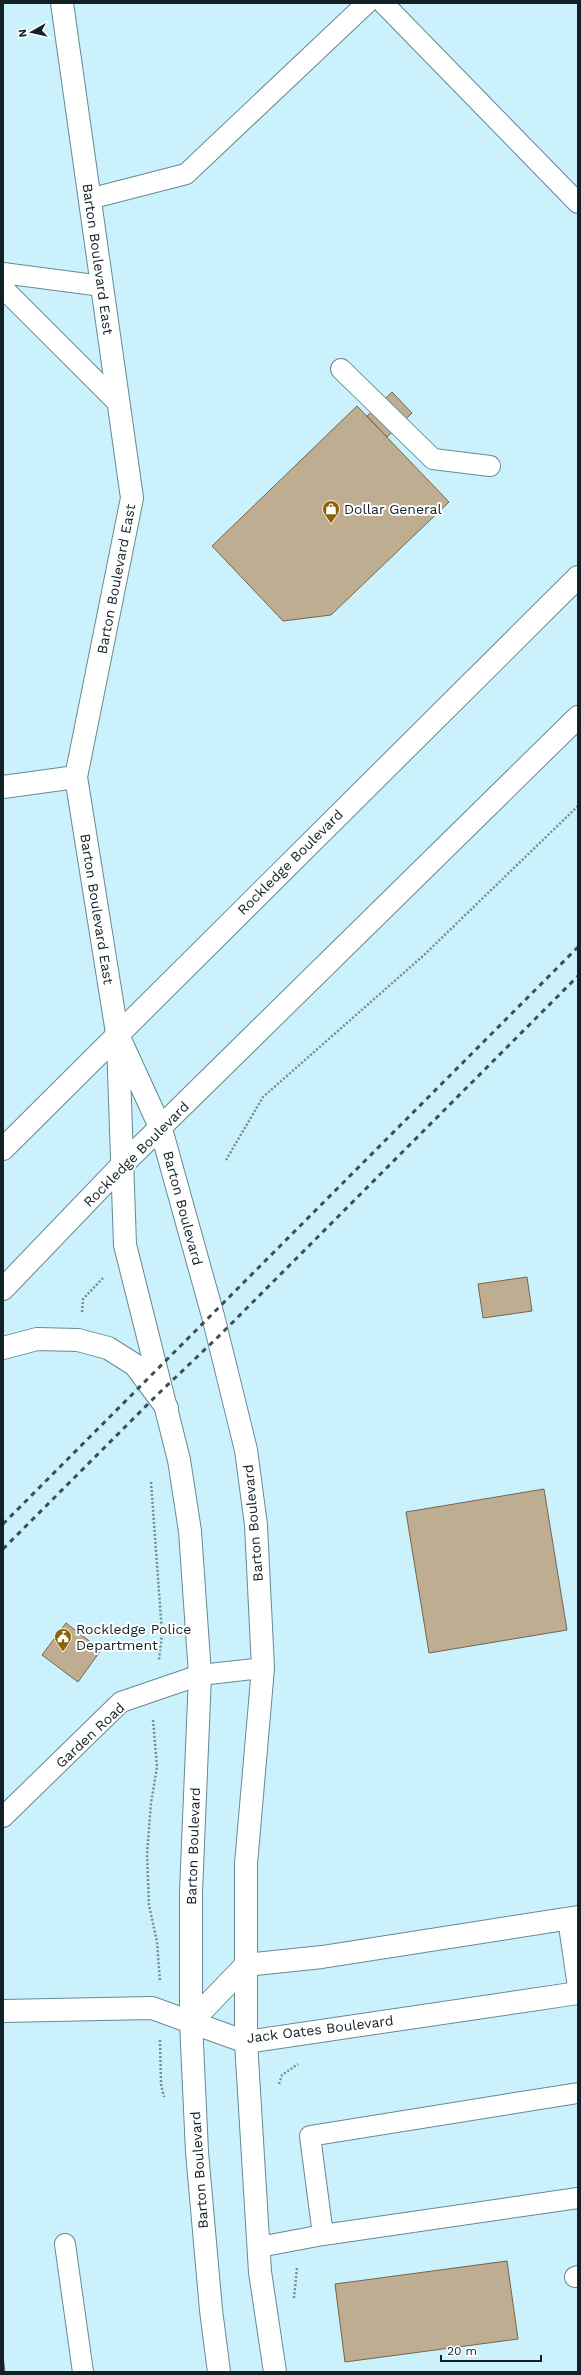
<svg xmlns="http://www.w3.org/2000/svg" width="581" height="2375" viewBox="0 0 581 2375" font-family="'Work Sans',sans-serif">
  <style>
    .building { fill: #bead91; stroke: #76664c }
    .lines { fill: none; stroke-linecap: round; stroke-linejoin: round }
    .lane-casing { stroke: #668a94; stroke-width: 22 }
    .street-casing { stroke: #668a94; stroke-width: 24 }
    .secondary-casing { stroke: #668a94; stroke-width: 24 }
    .primary-casing { stroke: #668a94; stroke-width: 24 }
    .path { stroke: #738f96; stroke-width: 2.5; stroke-dasharray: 2 2; stroke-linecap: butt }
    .lane { stroke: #fff; stroke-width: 20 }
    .street { stroke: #fff; stroke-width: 22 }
    .secondary { stroke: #fff; stroke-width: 22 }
    .primary { stroke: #fff; stroke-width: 22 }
    .rail { stroke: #3b4f54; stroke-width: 3; stroke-dasharray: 5 5; stroke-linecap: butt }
    .labels { text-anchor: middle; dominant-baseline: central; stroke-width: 4; stroke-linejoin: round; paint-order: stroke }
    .street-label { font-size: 14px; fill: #122125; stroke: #fff }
    .poi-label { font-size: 14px; fill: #122125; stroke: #fff; text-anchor: start }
  </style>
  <rect width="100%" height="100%" fill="#caf1fc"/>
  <path class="building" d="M392,392l20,21 -25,24 -20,-21z
    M357,406l92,96 -118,113 -48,6 -71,-75z
    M527,1277l5,34 -49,7 -5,-34z
    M544,1489l23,141 -138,23 -23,-141z
    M66,1623l35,27 -23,32 -36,-27z
    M507,2261l11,78 -173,23 -10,-78z
    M3,2356l2,16h-2z"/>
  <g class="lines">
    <defs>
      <path id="lane" d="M383,3l195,200
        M89,199l97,-25 181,-171
        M3,273l99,13
        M3,288l116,116
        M341,369l92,90 57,7
        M3,1817l118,-115 79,-27 63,-7
        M568,1919l10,68
        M323,2235l-13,-99 268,-43
        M65,2244l18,128
        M259,2247l64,-12 255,-37
        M575,2277l3,-1"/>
      <path id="street" d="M62,3l70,495 -56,279 41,256
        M3,787l73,-10
        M3,2011l149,-3 94,34 332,-49
        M191,2022l55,-57 76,-8 256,-40"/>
      <path id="secondary" d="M117,1033l44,96 52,187 33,134 10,75 7,143 -17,196v178l14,230 15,100
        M118,1043l7,202 54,215 11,71 10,144 -9,217v130l6,130 14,158 8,62"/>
      <path id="primary" d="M3,1149l575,-572
        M3,1289l119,-124 456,-448
        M3,1348l34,-9 41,1 30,8 27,17 32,43"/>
    </defs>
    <use href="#lane" class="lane-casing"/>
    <use href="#street" class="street-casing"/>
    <use href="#secondary" class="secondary-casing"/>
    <use href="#primary" class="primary-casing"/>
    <path class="path" d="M226,1160l37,-63 161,-142 154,-149
      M82,1312l1,-13 21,-22
      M151,1482l11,151 -3,27
      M153,1720l4,47 -6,36 -4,51 2,51 8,37 3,39
      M160,2040l1,44 3,13
      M279,2084l3,-9 16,-11
      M294,2298l3,-30"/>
    <use href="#lane" class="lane"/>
    <use href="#street" class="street"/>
    <use href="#secondary" class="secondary"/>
    <use href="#primary" class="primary"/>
    <path class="rail" d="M3,1524l575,-577
      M3,1549l154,-154 61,-58 360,-361"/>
  </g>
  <defs>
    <symbol id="shop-pin" viewBox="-11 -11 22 30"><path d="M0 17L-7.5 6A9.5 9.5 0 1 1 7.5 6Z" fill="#8c6306" stroke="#fff"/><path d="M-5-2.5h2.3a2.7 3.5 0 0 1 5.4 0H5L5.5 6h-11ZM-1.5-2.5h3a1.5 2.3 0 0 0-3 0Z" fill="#fff"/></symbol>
    <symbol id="civic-pin" viewBox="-11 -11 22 30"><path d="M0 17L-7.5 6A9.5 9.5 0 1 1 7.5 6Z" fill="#8c6306" stroke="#fff"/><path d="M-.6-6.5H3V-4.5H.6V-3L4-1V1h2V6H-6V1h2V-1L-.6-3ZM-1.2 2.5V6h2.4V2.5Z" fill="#fff"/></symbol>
  </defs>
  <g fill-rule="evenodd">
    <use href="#shop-pin" x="321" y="499" width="20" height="27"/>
    <use href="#civic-pin" x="53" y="1627" width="20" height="27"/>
  </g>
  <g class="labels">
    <g class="street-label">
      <text transform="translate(98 259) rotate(82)">Barton Boulevard East</text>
      <text transform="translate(116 579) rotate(-79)">Barton Boulevard East</text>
      <text transform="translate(290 862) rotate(-45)">Rockledge Boulevard</text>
      <text transform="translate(97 909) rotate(81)">Barton Boulevard East</text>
      <text transform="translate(136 1154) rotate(-45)">Rockledge Boulevard</text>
      <text transform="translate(183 1208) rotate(75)">Barton Boulevard</text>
      <text transform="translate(253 1523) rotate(-95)">Barton Boulevard</text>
      <text transform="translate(90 1735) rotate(-43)">Garden Road</text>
      <text transform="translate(193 1846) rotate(-88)">Barton Boulevard</text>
      <text transform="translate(320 2029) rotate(-7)">Jack Oates Boulevard</text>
      <text transform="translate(199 2170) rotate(-94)">Barton Boulevard</text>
    </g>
    <g class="poi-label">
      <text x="344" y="509">Dollar General</text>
      <text x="76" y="1629">Rockledge Police<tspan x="76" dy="16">Department</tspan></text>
    </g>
  </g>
  <rect width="581" height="2375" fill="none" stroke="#122125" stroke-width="8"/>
  <g transform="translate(32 32) rotate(262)" stroke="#ffffff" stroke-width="3" paint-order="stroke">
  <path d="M0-3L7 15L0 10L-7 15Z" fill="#122125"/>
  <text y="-6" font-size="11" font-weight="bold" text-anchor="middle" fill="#122125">N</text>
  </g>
  <path d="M441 2355v6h100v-6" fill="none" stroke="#122125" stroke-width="2"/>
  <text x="447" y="2355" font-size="12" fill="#122125" stroke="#ffffff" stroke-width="3" paint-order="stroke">20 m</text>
</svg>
